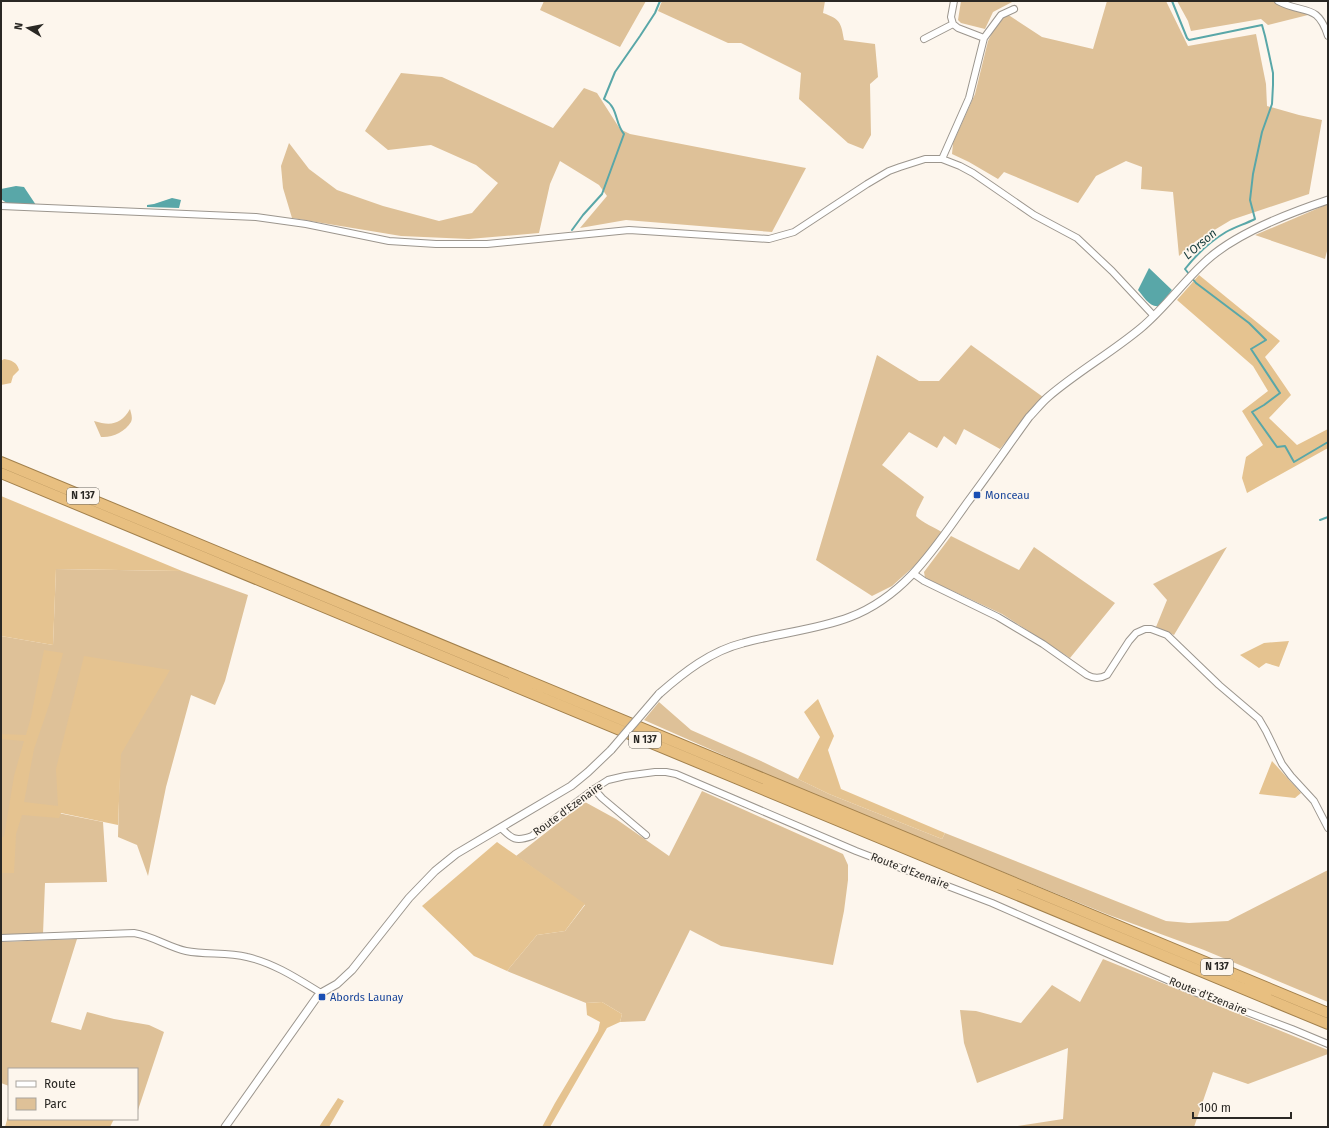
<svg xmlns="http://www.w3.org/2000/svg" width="1329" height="1128" viewBox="0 0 1329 1128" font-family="'Fira Sans',sans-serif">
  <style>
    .green { fill: #dec198 }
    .forest { fill: #e5c390 }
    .water { fill: #59a7a8 }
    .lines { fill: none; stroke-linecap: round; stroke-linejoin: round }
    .stream { stroke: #59a7a8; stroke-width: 2 }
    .minor-casing { stroke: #9c968e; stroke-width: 8 }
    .tertiary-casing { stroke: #9c968e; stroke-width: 9 }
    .trunk-casing { stroke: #a2804c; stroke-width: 12 }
    .minor { stroke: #fff; stroke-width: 6 }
    .tertiary { stroke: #fff; stroke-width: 7 }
    .trunk { stroke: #e8bf80; stroke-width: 10 }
    .tertiary-bridge-casing { stroke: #9c968e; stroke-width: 9; stroke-linecap: butt }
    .tertiary-bridge { stroke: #fff; stroke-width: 7 }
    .transit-dot { fill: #1a4fb4; stroke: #fdf6ed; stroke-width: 1.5 }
    .labels { text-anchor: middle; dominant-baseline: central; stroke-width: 3.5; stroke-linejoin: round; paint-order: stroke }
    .shield { fill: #fdf6ed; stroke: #696660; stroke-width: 1 }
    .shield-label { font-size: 10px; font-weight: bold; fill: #2a2824 }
    .transit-label { font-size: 11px; fill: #164399; stroke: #fdf6ed; text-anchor: start }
    .street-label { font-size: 11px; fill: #2a2824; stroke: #fdf6ed }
    .water-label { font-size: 12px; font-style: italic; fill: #123939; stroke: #fdf6ed }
  </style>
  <rect width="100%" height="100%" fill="#fdf6ed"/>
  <path class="green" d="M544,1h102l-26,46 -80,-37z
    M662,1h163l-2,12c17,6 18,9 21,27l31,4 3,33 -8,7 1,51 -8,14 -15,-6 -49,-44 2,-26 -60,-30h-13l-70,-32z
    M961,1h53l-21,11 -8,17 -24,-6 -3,-3z
    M1107,1h59l22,45 68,-12 10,50 1,22 32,9 23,5 -13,74 -78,26 -35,21 -17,15 -6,-64 -32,-3 1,-22 -16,-6 -30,15 -18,27 -74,-31 -6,7 -29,-17 -17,-8 1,-11 22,-49 13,-53 7,-14 12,-13 35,23 51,12z
    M1177,1h97l2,2 36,11 -44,11 -7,-6 -70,12 -3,-10z
    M401,73l41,4 111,51 31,-40 13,5 23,36 10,5 176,34 -34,64 -146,-12 -46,8 27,-32 -8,-11 -39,-24 -10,23 -11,49 -70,6 -68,-3 -109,-18 -9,-30 -2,-22 8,-23 20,26 28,21 46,16 56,15 33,-8 26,-30 -22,-18 -45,-20 -43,5 -23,-19z
    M1328,204v43l-3,12 -70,-24z
    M971,345l72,52 -43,52 -36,-20 -8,16 -12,-9 -7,12 -28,-16 -27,33 42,32 -7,14 -1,5c5,6 20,12 27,17l-21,26 -30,27 -20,10 -56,-36 61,-205 42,26h20z
    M130,409c1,4 3,9 1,13 -6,10 -19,16 -30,15l-7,-16c16,5 27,4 36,-12z
    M951,536l68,34 15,-23 81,56 -45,55 -68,-44 -77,-36 -1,-6z
    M1227,547l-53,88 -18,-8 11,-27 -14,-16z
    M56,569l126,2 66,24 -23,86 -10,24 -24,-10 -25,92 -18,89 -11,-31 -19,-8 2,-83 49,-84 -111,143 45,9 4,60 -62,1 -2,51 -41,1 -1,-299 52,9z
    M659,702l32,28 70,31 68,33 113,45 3,-6 221,88 23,2 39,-2 100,-51v132l-124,-52 -95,-35 -291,-118 -174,-77z
    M702,791l141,63 5,11v15l-4,31 -11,54 -112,-19 -31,-16 -45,91 -25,1 2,-8 -20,-12 -16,1 -79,-32 30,-36 28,-4 20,-26 -69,-49 69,-54 31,17 53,37z
    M77,939l-26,83 30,8 6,-18 27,7 35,6 15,7 -27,81v-44h-128v17l-8,-3v-141z
    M1103,959l225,91v4l-80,30 -35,-12 -19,55h-183l52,-8 5,-71 -91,35 -13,-40 -4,-33 16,1 45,12 31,-38 28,17z"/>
  <path class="forest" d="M1199,275l81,66 -15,16 26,38 -22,23 28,27 31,-16v19l-81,45 -5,-15 4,-21 17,-12 -21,-34 26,-20 -15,-25 -76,-66z
    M4,359c7,1 13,3 15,11l-6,6 -2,7 -10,2v-24z
    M1,496l181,75 -126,-2 -3,76 -52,-9z
    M1289,641l-10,26 -13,-4 -7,5 -19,-13 24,-12z
    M44,650l19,3 -13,49 -16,47 -10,53 34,4 -2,-37 28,-113 86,14 -49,84 -3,71 -57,-12 -2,5 -37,-3 -6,19 -2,39h-13v-36h3l10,-61 10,-35 -23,-2v-5l25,1 5,-18z
    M818,699l16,37 -6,14 13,39 104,44 -3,6 -113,-45 -31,-15 22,-42 -16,-25z
    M1272,761l29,32 -6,5 -36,-4z
    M497,842l88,62 -20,27 -28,4 -30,36 -33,-15 -52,-50z
    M602,1002l20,12 -2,8 -13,6 -57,99h-8l13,-24 43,-72 2,-9 -13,-7 -1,-12z
    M338,1098l6,3 -15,26h-10z
    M9,1113v6h105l-4,8h-105z"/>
  <path class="water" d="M16,186l8,1 12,18 -28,-1 -7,-5v-10z
    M172,198l9,2 -2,8 -32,-1v-2l7,-1z
    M1149,268l23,22 -13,16c-9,2 -16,-10 -21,-16z"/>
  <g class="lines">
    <path class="stream" d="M1172,1l15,37 2,2 73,-15 3,11 4,18 4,19v12l-1,19 -10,28 -9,42 -3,26 5,19c-10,5 -20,8 -29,13 -15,9 -30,23 -41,37l4,5
      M572,230l11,-15 19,-21 22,-60c-10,-12 -5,-26 -20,-35l11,-27 25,-36 15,-23 5,-12
      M1192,278l4,5 53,40 17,17 -15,9 29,44 -16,12 -12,7 25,35 8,-1 9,16 34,-20
      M1320,520l8,-3"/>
    <defs>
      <path id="minor" d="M1278,1c26,14 39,1 50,35
        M984,38l17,-23 13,-6
        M924,39l29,-15
        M942,159l27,-61 15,-60 -26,-10 -5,-4 -2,-7 3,-16
        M1,206l255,11 50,7 83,17 47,3h51l142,-14 140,9 25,-7 73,-48 22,-13 11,-4 25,-8h17l18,7 13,7 61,42 43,23 35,33 42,45
        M914,574l10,7 74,36 45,27 44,31c7,4 13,4 20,0l22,-34 7,-8 9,-4h6l16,6 52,50 40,34 7,12 16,33 9,12 23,25 14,27
        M594,789l8,9 44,37
        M501,828c11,11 15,14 31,8l62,-47 14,-9 17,-4 30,-4h11l10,2 180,77 136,52 205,90 95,36 36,15
        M1,938l133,-5c19,3 34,14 52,18 20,4 41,1 61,6 27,6 51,22 74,36"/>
      <path id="tertiary" d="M659,694c25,-22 52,-43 84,-51 35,-10 73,-13 107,-26 55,-21 84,-68 117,-114 21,-28 41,-57 62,-86 6,-6 12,-14 19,-20 29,-25 63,-44 93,-69 24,-20 42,-46 65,-67 30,-28 83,-48 122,-61
        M225,1127l92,-130 4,-4 16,-9 15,-14 57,-72 26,-27 21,-17 115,-68 17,-14 23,-22"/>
      <path id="trunk" d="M1,462l1327,551
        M1,473l1327,551"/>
    </defs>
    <use href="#minor" class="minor-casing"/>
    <use href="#tertiary" class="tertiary-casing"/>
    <use href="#trunk" class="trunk-casing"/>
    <use href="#minor" class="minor"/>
    <use href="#tertiary" class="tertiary"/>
    <use href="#trunk" class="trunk"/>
    <defs>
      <path id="tertiary-bridge" d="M611,750l48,-56"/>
    </defs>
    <use href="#tertiary-bridge" class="tertiary-bridge-casing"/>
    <use href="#tertiary-bridge" class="tertiary-bridge"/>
  </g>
  <g class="transit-dot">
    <rect x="973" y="491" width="8" height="8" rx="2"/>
    <rect x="318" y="993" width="8" height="8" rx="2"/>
  </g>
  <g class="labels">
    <g class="shield">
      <rect x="67" y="488" width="32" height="16" rx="3"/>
      <rect x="629" y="732" width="32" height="16" rx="3"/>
      <rect x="1201" y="959" width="32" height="16" rx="3"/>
    </g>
    <g class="shield-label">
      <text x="83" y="496">N 137</text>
      <text x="645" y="740">N 137</text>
      <text x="1217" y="967">N 137</text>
    </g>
    <g class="transit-label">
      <text x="985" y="495">Monceau</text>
      <text x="330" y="997">Abords Launay</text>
    </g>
    <g class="street-label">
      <text transform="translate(568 809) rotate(-36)">Route d'Ezenaire</text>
      <text transform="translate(910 871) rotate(21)">Route d'Ezenaire</text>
      <text transform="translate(1208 996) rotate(22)">Route d'Ezenaire</text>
    </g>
    <g class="water-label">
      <text transform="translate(1200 244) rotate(-41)">L’Orson</text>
    </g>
  </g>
  <rect width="1329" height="1128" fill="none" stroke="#2a2824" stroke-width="4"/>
  <rect x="8" y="1068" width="130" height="52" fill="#fdf6ed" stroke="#a9a49d"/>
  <rect x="16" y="1081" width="20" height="6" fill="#ffffff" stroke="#a9a49d"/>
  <text x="44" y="1088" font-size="12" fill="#2a2824">Route</text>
  <rect x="16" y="1098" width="20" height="12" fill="#dec198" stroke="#a9a49d"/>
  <text x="44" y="1108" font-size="12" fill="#2a2824">Parc</text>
  <g transform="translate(28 28) rotate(280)" stroke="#fdf6ed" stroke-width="3" paint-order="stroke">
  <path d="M0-3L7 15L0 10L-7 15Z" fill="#2a2824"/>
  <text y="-6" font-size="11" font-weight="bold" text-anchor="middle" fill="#2a2824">N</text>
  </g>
  <path d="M1193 1112v6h98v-6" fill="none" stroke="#2a2824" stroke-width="2"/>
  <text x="1199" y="1112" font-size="12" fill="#2a2824" stroke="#fdf6ed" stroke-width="3" paint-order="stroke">100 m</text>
</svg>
